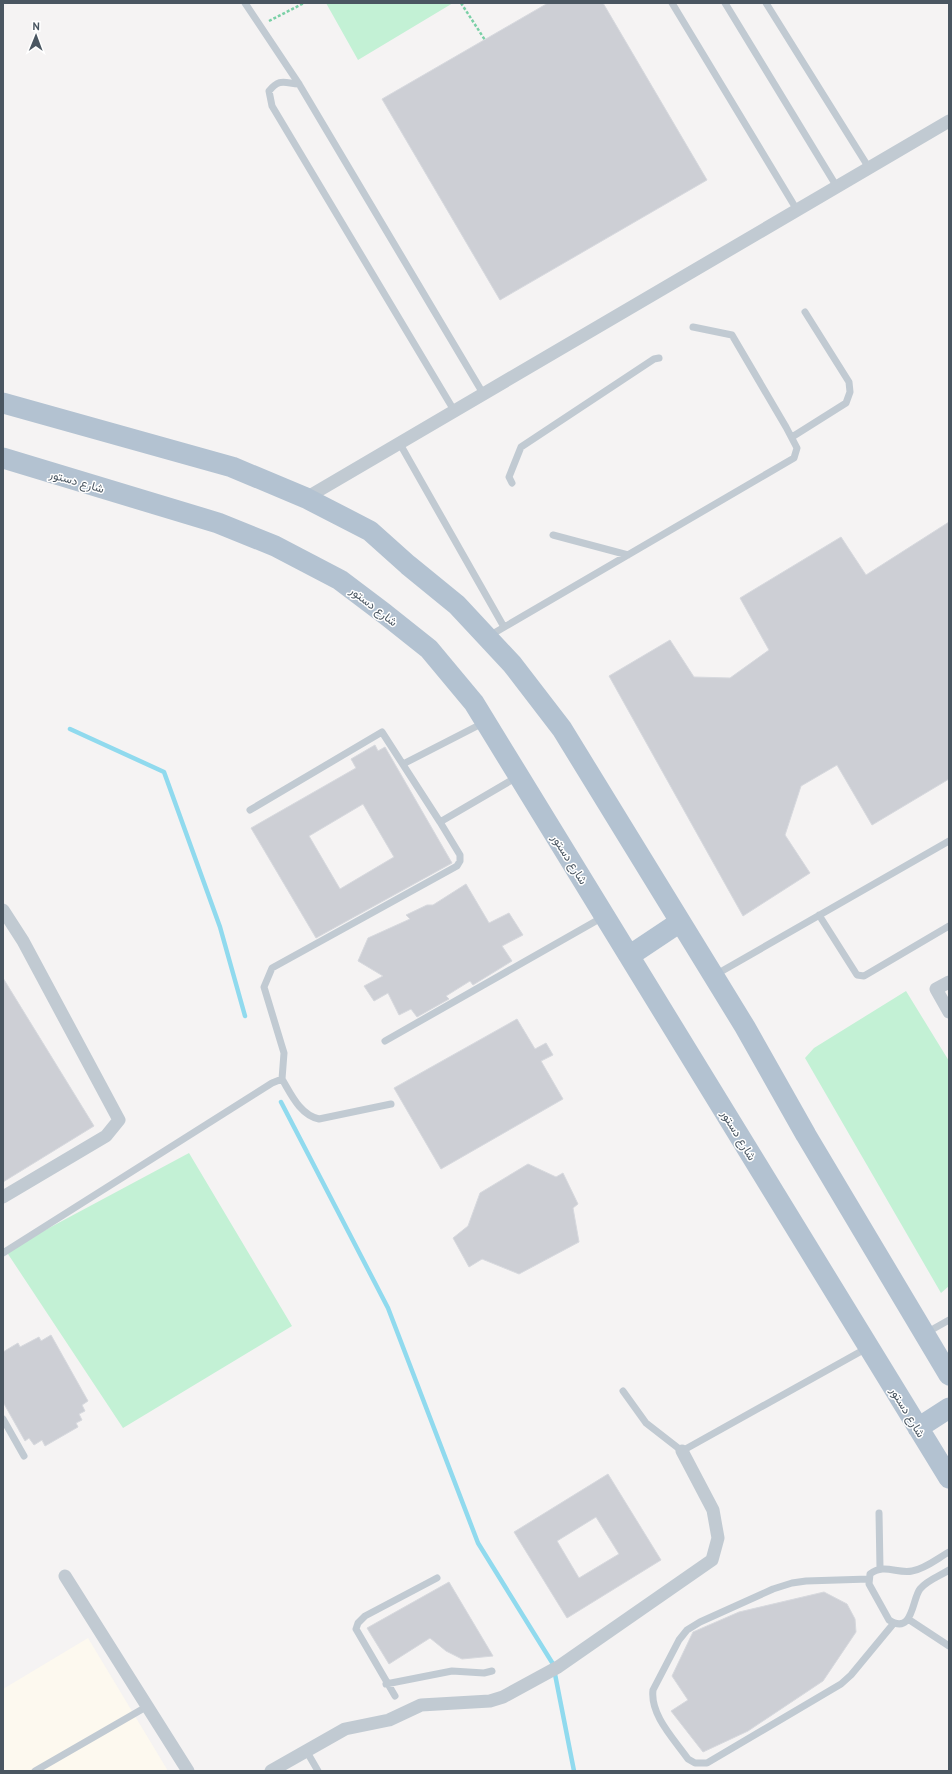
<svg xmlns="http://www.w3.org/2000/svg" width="952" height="1774" viewBox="0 0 952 1774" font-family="'PT Sans',Vazirmatn,sans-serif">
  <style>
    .commercial { fill: #fdf9ef }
    .green { fill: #c3f1d5 }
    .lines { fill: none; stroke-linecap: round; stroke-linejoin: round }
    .stream { stroke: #90daee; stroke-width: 4.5 }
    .building { fill: #cdcfd5; stroke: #d7d9de; fill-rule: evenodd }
    .path { stroke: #7ad0a6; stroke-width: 2.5; stroke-dasharray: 3 2; stroke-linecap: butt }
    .service { stroke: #c1cad2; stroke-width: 7 }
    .minor { stroke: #c1cad2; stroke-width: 13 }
    .primary { stroke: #b3c2d1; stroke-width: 21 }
    .labels { text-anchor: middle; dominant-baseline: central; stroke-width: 3; stroke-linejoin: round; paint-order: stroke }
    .street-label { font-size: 12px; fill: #4a5661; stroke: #fff }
  </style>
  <rect width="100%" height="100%" fill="#f5f3f3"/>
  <path class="commercial" d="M88,1638l80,133h-165v-82z"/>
  <path class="green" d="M326,3h127l-95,57z
    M906,991l43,70v225l-8,7 -136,-235 9,-10z
    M189,1153l103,173 -169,102 -117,-177z"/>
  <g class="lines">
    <path class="stream" d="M70,729l94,43 56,155 25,89
      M281,1102l107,206 90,235 75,121 21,107"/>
  </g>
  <path class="building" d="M548,3h55l104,177 -207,120 -118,-201z
    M949,522v257l-77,46 -35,-60 -36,21 -16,49 25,38 -67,43 -134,-240 61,-36 24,37 36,1 39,-28 -29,-52 101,-61 25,38z
    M375,745l3,6 7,-4 67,116 -136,75 -65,-110 105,-60 -5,-9zM363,804l31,53 -54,32 -31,-53z
    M466,884l23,39 20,-10 14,22 -21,11 10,15 -39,24 -3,-4 -24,15 3,3 -32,18 -6,-8 -12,6 -11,-22 -14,8 -10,-15 19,-10 -25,-15 10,-23 42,-19 -4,-4 21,-10h6z
    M3,978l91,148 -91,56z
    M517,1019l18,30 11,-6 7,12 -12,6 22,38 -122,70 -47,-81z
    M528,1164l28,13 7,-4 15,31 -5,4 6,34 -60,32 -37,-15 -13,8 -16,-29 15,-12 12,-33z
    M51,1335l37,66 -6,4 3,6 -6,3 3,6 -6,3 2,4 -33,19 -3,-6 -8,5 -5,-7 -4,3 -22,-39v-50l15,-9 2,4 19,-10 2,4z
    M608,1474l53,86 -94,58 -53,-86zM596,1517l23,37 -40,24 -22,-37z
    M449,1582l44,74 -31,3 -16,-8 -16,-13 -41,26 -22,-36z
    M824,1592l23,12 8,15 1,13 -33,49 -75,50 -45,21 -32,-41 17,-11 -16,-24 21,-44 46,-20z"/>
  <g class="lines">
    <path class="path" d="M461,3l24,37
      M269,21l35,-18"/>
    <path class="service" d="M245,3l54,81 185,311
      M672,3l125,207
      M725,3l112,184
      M766,3l103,165
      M299,84c-15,-1 -19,-6 -30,7l3,15 183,306
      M792,437l54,-34 4,-11 -1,-10 -44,-70
      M400,444l104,183
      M512,483l-3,-6 12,-30 133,-88 5,-1
      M553,535l75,20
      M489,636l305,-178 3,-10 -11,-21 -54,-92 -39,-8
      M403,764l82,-42
      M250,810l132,-78 58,90 77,-45
      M819,915l38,60 7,1 85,-50
      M715,975l234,-134
      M385,1041l218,-124
      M282,1079l2,-26 -20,-66 8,-19 185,-102 3,-5v-6l-20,-33
      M3,1253l269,-170 10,-4c9,15 18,36 37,40l72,-15
      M926,1333l23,-13
      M623,1391l23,32 36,28 185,-103
      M3,1419l21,37
      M879,1513l1,55
      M949,1552c-11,6 -24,17 -37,19 -15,3 -28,-8 -42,3l-1,10 20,36c24,16 23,-21 31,-31 7,-9 20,-13 29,-19
      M869,1579l-63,2 -14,2 -19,6 -73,33 -13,8 -8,10 -26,50c-3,25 21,49 35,69l7,4h12l134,-79 10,-9 43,-52
      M908,1619l41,27
      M386,1684l66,-13 32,2 8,-2
      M395,1696l-39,-67 2,-6 7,-7 72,-38
      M307,1752l11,19
      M35,1771l111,-64"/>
    <path class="minor" d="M306,498l643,-377
      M3,910l20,31 96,179 -13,16 -103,61
      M949,982l-13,7 13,23
      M65,1576l123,195
      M271,1771l74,-42 44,-9 32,-15 69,-4 13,-4 55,-30 154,-107 6,-22 -5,-28 -31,-59"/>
    <path class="primary" d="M3,403l229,64 74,31 64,33 38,34 49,40 55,59 50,65 183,298 61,108 143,240
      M3,458l215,65 57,23 65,34 45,34 44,35 45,54 475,775
      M629,956l51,-34
      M918,1428l31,-20"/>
  </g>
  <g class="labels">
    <g class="street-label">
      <text transform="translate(77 481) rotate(16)">شارع دستور</text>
      <text transform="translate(374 606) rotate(38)">شارع دستور</text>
      <text transform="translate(570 859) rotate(58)">شارع دستور</text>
      <text transform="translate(739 1135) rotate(59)">شارع دستور</text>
      <text transform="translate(908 1412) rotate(59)">شارع دستور</text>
    </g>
  </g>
  <rect width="952" height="1774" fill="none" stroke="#4a5661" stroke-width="8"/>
  <g transform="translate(36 36) rotate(1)" stroke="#ffffff" stroke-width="3" paint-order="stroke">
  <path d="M0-3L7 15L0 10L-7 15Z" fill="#4a5661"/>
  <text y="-6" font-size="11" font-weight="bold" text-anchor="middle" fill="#4a5661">N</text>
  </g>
</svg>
